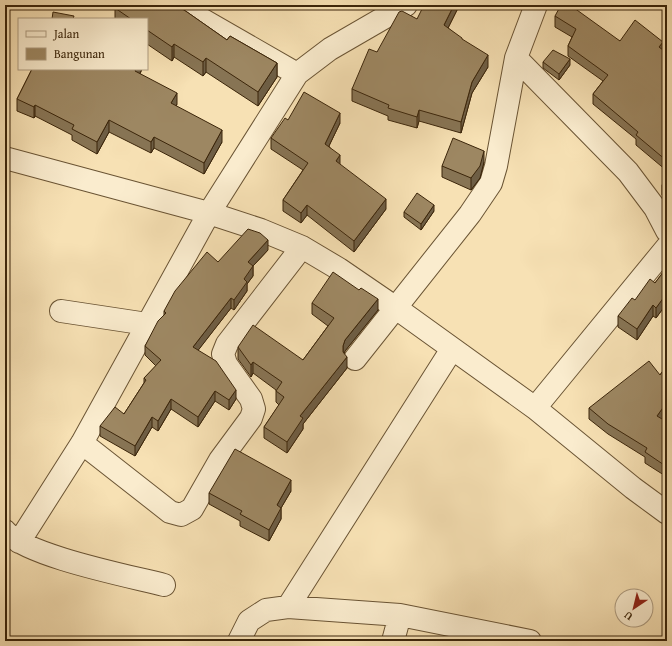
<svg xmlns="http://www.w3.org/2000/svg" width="672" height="646" viewBox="0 0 672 646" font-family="'Gentium Book Plus',serif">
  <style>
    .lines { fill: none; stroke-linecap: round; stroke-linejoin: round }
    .street-casing { stroke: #6a5434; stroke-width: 24 }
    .street { stroke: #faecce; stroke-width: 22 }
    .wall { fill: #877454; stroke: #3b250a }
    .shaded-wall { fill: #6e5e45; stroke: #3b250a }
    .building { fill: #9d8762; stroke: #3b250a }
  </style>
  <rect width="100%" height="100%" fill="#f7e1b4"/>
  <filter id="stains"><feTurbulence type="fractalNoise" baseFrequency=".005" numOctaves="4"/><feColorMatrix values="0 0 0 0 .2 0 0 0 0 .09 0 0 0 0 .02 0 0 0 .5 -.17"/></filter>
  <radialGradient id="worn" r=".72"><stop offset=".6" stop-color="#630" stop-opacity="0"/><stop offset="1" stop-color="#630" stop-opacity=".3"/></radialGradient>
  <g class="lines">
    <defs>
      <path id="street" d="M177,5l120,69
        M516,58l112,114 27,36 12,23
        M5,158l204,55 52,17 41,17 37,22 57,39 139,100 98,80 34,25
        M61,311l86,13
        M355,359l115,-145 21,-31 5,-17 20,-108 20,-53
        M535,408l132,-161
        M82,443l88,69 11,3 11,-6 28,-49 31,-42 3,-9 -3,-10 -25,-35 -3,-10 4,-10 75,-97
        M5,531c21,25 124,45 159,54
        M19,542l63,-99 127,-230 88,-139 33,-25 76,-44
        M288,607l164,-258
        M239,641l10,-20 17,-11 22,-3 112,8 130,26
        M393,641l7,-26"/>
    </defs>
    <use href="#street" class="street-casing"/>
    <use href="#street" class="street"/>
  </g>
  <path class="wall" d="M117,5h52l1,1 1,-1h5l11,7 40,28 3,-4 47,27v14l-19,29 -52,-34 -3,4 -29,-19 -2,4 -25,-17v-25h-32v-11z
    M458,5v3l-10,20 14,12 26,27 -16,26 -11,40 -42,-12 -2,7 -29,-8v-4l-36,-15v-12l25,-37 40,-33z
    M517,5h6l-1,3z
    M555,16l65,25 43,9 4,3v118l-31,-26v-6l-43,-35v-10l10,-13 -35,-25v-10l4,-9 -17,-10z
    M543,62l27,3 -11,15 -16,-12z
    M32,69h110l-2,5 37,30 -1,2 46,36 -18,32 -50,-26 -3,5 -42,-21 -12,22 -25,-14v-5l-37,-19 -1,2 -17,-7v-12z
    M340,123l-11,23 11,19 46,44 -32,43 -47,-37 -6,8 -18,-12v-11l20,-30 -32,-21v-11z
    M484,162l-4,16 -9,12 -29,-13v-11z
    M667,179v19l-5,-3v-10z
    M434,211l-13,19 -17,-13v-5z
    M268,250l-15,16v10l-6,8v7l-13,19 -3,-2 -33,42 38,49 -7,11 -14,-9 -17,26 -27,-18 -13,22 -6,-4 -17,29 -35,-20v-10l24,-12 20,-31v-5l12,-12 -11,-11v-9l19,-31v-4l54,-49z
    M667,267v36l-11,15 -3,-2 -16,24 -19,-13v-11l37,-33z
    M312,303l66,7 -33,41 -1,2 3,15 -44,56v5l-16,24 -23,-15v-11l15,-22 -3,-3v-12l-23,-17 -2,4 -13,-18v-12l65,13 25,-34 -16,-12z
    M667,365v48l-4,6 4,3v55l-22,-14v-6l-37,-23 -19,-15v-11l71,-33z
    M291,491l-10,17v11l-12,22 -29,-15v-5l-31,-17v-11z"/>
  <path class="shaded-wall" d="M454,5h4v3l-14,28v-11z
    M663,42v10l-4,-5z
    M174,44v13l-2,4v-14z
    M488,55v12l-16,26 -11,40v-11l11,-40z
    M206,58v14l-3,4v-14z
    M570,59v6l-11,15v-6z
    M277,63v14l-19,29v-14z
    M136,69h6l-7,14v-12z
    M177,93v11l-6,11v-12z
    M35,105v11l-1,2v-11z
    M419,110v11l-2,7v-11z
    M340,113v10l-15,31v-10z
    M109,120v12l-12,22v-12z
    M222,130v12l-18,32v-11z
    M154,137v11l-3,5v-11z
    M484,151v11l-4,16 -9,12v-12z
    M340,155v10l-4,-4z
    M386,199v10l-32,43v-11z
    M307,205v10l-6,8v-10z
    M434,205v6l-13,19v-6z
    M268,240v10l-15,16v10l-6,8v7l-13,19v-10l10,-21 4,-17z
    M667,292v11l-11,15v-10z
    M231,298v10l-38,49v-10z
    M378,299v11l-33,41 -2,7v-12l2,-6z
    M653,305v11l-16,24v-11z
    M347,357v11l-44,56v5l-16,24v-11l13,-26z
    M253,362v11l-2,4v-12z
    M236,390v9l-7,11v-10z
    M215,391v10l-17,26v-10z
    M171,399v10l-13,22v-10z
    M667,402v11l-10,13v-10z
    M152,417v10l-17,29v-10z
    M291,480v11l-10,17v11l-12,22v-11l8,-25z"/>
  <path class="building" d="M117,5h52l1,1 1,-1h5l11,7 40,28 3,-4 47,27 -19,29 -52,-34 -3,4 -29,-18 -2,3 -25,-17v-11h-16l-16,-11z
    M424,5h30l-10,20 18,13v1l26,16 -16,27 -11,40 -42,-12 -2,7 -29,-9 1,-3 -37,-16 17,-40 8,3 22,-40 3,-1 15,8z
    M561,5h9l50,36 15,-21 28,22 -4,5 8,6v108l-31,-26 2,-3 -45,-38 15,-19 -40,-29 8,-17 -21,-13z
    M53,12l21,4 -1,3h-21z
    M553,50l17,9 -11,15 -16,-12z
    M32,69h104l-1,2 42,22 -6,10 51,27 -18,33 -50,-26 -3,5 -42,-22 -12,22 -25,-13 2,-4 -39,-20 -1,2 -17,-8z
    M304,92l36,21 -15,31 15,11 -4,6 50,38 -32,42 -47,-36 -6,8 -18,-13 25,-37 -37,-25 14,-20 3,2z
    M453,138l31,13 -4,15 -9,12 -29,-12z
    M667,179v9l-5,-3z
    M417,193l17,12 -13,19 -17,-12z
    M248,229l12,4 8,7 -20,22 5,4 -9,13 3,3 -13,18 -3,-2 -38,49 23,14 20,29 -7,10 -14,-9 -17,26 -27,-18 -13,22 -6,-4 -17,29 -35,-20 15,-19 9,7 22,-34 -2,-2 17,-18 -16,-14 13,-25 8,-8 -2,-2 11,-20 32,-39 11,10z
    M667,267v26l-11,15 -3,-3 -16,24 -19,-13 14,-18 3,2 15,-21 5,4z
    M333,272l26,18 2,-2 17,11 -33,41 -2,6v6l4,5 -47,59 3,2 -16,24 -23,-15 20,-30 -8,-6 6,-9 -29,-20 -2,3 -13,-18 15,-22 50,35 31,-42 -22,-15z
    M649,361l11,14 7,-10v37l-10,14 10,6v45l-22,-15 2,-4 -39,-24 -19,-16z
    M235,449l56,31 -14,25 4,3 -12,22 -29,-16 2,-3 -33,-18z"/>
  <rect width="672" height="646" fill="none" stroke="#f7e1b4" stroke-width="20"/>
  <rect x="6" y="6" width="660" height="634" fill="none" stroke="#3b250a" stroke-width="2"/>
  <rect x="10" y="10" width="652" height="626" fill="none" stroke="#3b250a"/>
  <rect x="18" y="18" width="130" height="52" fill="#faecce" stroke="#ae9c80"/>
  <rect x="26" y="31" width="20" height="6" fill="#faecce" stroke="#ae9c80"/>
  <text x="54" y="38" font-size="12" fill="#3b250a">Jalan</text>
  <rect x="26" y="48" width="20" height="12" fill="#9d8762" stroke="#ae9c80"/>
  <text x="54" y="58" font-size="12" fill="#3b250a">Bangunan</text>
  <g transform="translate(634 608) rotate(215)"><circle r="19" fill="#faecce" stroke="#ae9c80"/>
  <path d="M0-3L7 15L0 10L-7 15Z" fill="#8f2418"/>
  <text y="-6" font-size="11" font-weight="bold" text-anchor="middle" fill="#3b250a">U</text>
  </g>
  <rect width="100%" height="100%" filter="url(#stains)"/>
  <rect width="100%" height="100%" fill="url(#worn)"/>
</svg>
